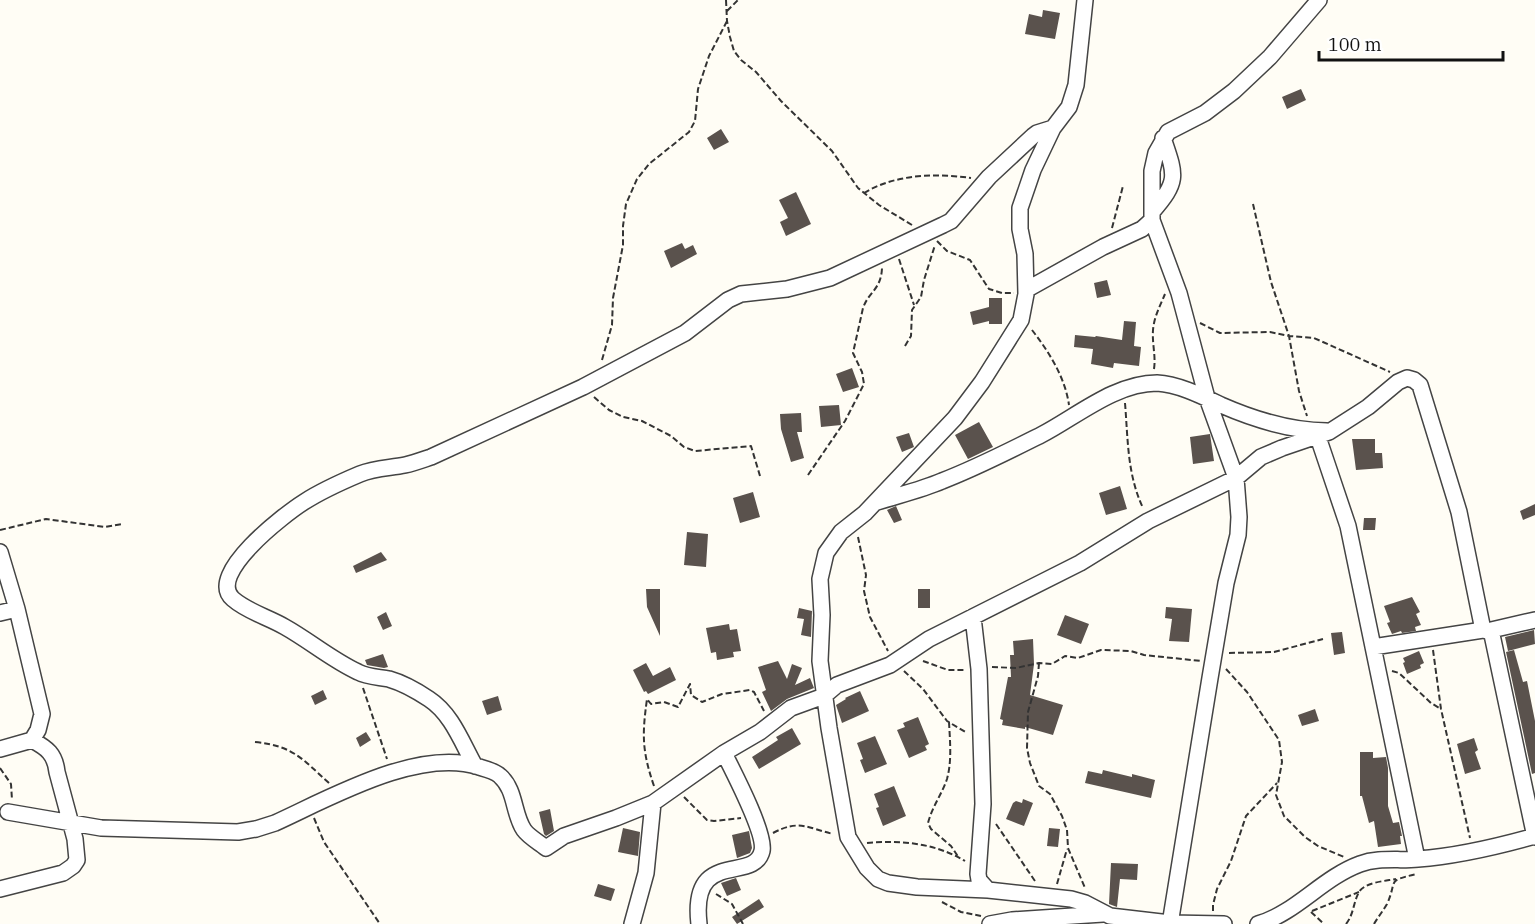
<svg xmlns="http://www.w3.org/2000/svg" width="1535" height="924" viewBox="0 0 1535 924" font-family="'IBM Plex Serif',serif">
  <style>
    .building { fill: #5a524d }
    .lines { fill: none; stroke-linecap: round; stroke-linejoin: round }
    .minor-casing { stroke: #444; stroke-width: 18 }
    .path { stroke: #333; stroke-width: 2; stroke-dasharray: 6 3; stroke-linecap: butt }
    .minor { stroke: #fff; stroke-width: 15 }
  </style>
  <rect width="100%" height="100%" fill="#fffdf5"/>
  <path class="building" d="M1043,10l17,3 -5,26 -30,-5 4,-20 13,3z
    M1301,89l5,11 -19,9 -5,-12z
    M721,129l8,13 -15,8 -7,-12z
    M796,192l15,32 -25,12 -6,-14 8,-4 -9,-18z
    M682,243l3,6 8,-4 4,9 -26,14 -7,-17z
    M1107,280l4,15 -14,3 -3,-15z
    M989,298h13v26h-13v-3l-16,4 -3,-13 19,-5z
    M1124,321l12,1 -2,24 7,1 -2,19 -25,-3 -1,5 -22,-4 2,-15 -19,-2 1,-12 20,2 1,-1 26,4z
    M852,368l7,19 -16,5 -7,-18z
    M839,405l2,20 -20,2 -2,-21z
    M801,413l1,19h-5l7,26 -13,4 -10,-33 -1,-15z
    M979,422l14,25 -25,12 -13,-24z
    M909,433l5,14 -12,5 -6,-15z
    M1210,434l4,27 -21,3 -3,-27z
    M1352,439h23v14h7l1,15 -27,2z
    M1120,486l7,23 -21,6 -7,-22z
    M753,492l7,25 -20,6 -7,-25z
    M1535,504v11l-12,5 -3,-9z
    M896,506l6,14 -8,3 -7,-13z
    M1364,518h12l-1,12h-12z
    M687,532l21,2 -2,33 -22,-2z
    M381,552l6,8 -31,13 -3,-7z
    M646,589h14v47l-13,-29z
    M918,589h12v19h-12z
    M1412,597l8,15 -4,2 5,11 -6,2 1,4 -14,2 -1,-2 -9,3 -5,-11 3,-1 -6,-16z
    M1166,607l26,2 -3,33 -20,-1 3,-22 -7,-1z
    M799,608l13,3 -1,26 -10,-2 3,-16 -7,-1z
    M386,612l6,14 -9,4 -6,-13z
    M1065,615l24,9 -8,20 -24,-9z
    M729,624l1,6 7,-1 4,22 -8,1 1,5 -17,3 -1,-8 -5,1 -5,-25z
    M1534,630l1,14 -27,7 -3,-14z
    M1342,632l3,21 -11,2 -3,-22z
    M1033,639l1,25 -4,31 33,10 -10,30 -28,-8v2l-23,-4 1,-5 -3,-1 8,-42h3l-1,-22h4l-1,-14z
    M1514,650l9,32 4,-1 8,40v52l-3,1 -26,-122z
    M1419,651l5,12 -4,2 1,3 -14,6 -4,-11 2,-1 -2,-4z
    M383,654l5,13 -4,1 -17,-3 -2,-5z
    M778,661l9,18 5,-15 10,4 -7,17 15,-7 4,10 -27,11 -16,12 -9,-19 4,-2 -8,-23z
    M646,663l7,13 17,-9 6,13 -28,14 -2,-3 -2,1 -11,-22z
    M323,690l4,9 -12,6 -4,-9z
    M860,691l9,20 -27,12 -6,-18 10,-6 -1,-1z
    M498,696l4,14 -15,5 -5,-14z
    M1315,709l4,12 -17,5 -4,-11z
    M918,717l11,27 -4,2 2,4 -18,8 -12,-28 8,-3 -2,-4z
    M792,728l9,16 -42,25 -7,-12 26,-17 -2,-3z
    M366,732l5,8 -11,7 -4,-9z
    M875,736l12,28 -22,9 -5,-13 3,-1 -6,-16z
    M1474,738l4,12 -3,2 6,17 -16,5 -8,-30z
    M1360,752h13v6l13,-1 2,11v38l5,17 6,-1 3,14h-2l1,8 -23,3 -4,-26 -5,2 -7,-27h-2z
    M1103,770l29,7v-3l23,6 -4,18 -66,-15 3,-12 14,3z
    M894,786l12,30 -23,10 -7,-18 3,-1 -5,-13z
    M1023,799l10,4 -9,23 -18,-7 7,-16 3,-2 6,2z
    M550,809l4,22 -8,5 -2,-2 -5,-22z
    M623,828l17,4 -2,24 -20,-4z
    M1049,828l11,1 -2,18 -11,-1z
    M749,831l3,17 -2,5 -13,5 -5,-23z
    M1111,863l27,1 -1,16 -17,-1 -3,28 -8,-3z
    M736,878l5,12 -14,6 -6,-13z
    M598,884l17,5 -4,12 -17,-5z
    M759,899l5,8 -27,17 -5,-7z"/>
  <g class="lines">
    <defs>
      <path id="minor" d="M1085,0l-9,85 -7,22 -16,21 -20,42 -13,38v21l5,25 1,40 -5,26 -39,62 -27,36 -90,95 -24,19 -15,21 -6,26 2,36 -2,46 9,67 19,109 19,31 11,11 10,4 29,4 71,3 83,9 14,4 25,13 60,7 54,1
        M1152,212c27,-31 24,-36 11,-74
        M1026,290l77,-43 39,-18 10,-9
        M1318,437l30,89 69,333
        M877,502c22,-7 44,-12 65,-21 34,-13 67,-30 99,-46 35,-18 74,-52 116,-52 21,1 45,13 64,22 32,14 71,26 106,26
        M0,552l17,57 25,105 -4,16 -6,10 -32,9
        M0,613l17,-4
        M973,617l6,52 4,135 -5,70 1,6 9,10
        M1491,630l44,207
        M1373,647l110,-17
        M475,766c-13,-23 -23,-52 -46,-67 -12,-8 -26,-16 -40,-20 -10,-2 -22,-2 -31,-7 -26,-12 -48,-31 -73,-45 -17,-10 -37,-15 -52,-28 -28,-24 52,-85 71,-97 17,-11 37,-20 56,-28 14,-6 30,-6 45,-9 9,-2 17,-5 26,-8l152,-70 102,-54 43,-33 13,-6 46,-5 43,-11 113,-53 8,-4 38,-44 44,-41 4,-3 16,-5
        M8,812l93,16 137,4 18,-3 19,-6c55,-25 144,-76 204,-56 7,2 16,4 21,9 16,14 13,38 24,54 5,7 16,13 22,18l18,-12 52,-18 37,-15 71,-50 36,-21 31,-24 33,-12 13,-11 53,-20 39,-26 151,-76 68,-42 88,-43 25,-21 21,-9 47,-16 39,-25 30,-25 9,-4 7,2 6,5 39,127 24,118 4,1 48,-11
        M0,889l63,-16 10,-7 4,-6 -2,-21 -18,-67c-2,-18 -10,-24 -25,-32
        M632,924l14,-51 7,-70
        M699,924c-9,-77 55,-40 63,-73 4,-17 -29,-80 -38,-98
        M990,924l22,-4 91,-6
        M1170,924l40,-246 16,-95 12,-48 1,-18 -3,-39 -29,-80 -28,-105 -27,-73v-49l4,-18 12,-21 37,-19 29,-22 36,-34 49,-57
        M1258,924c38,-11 64,-46 102,-60 19,-7 39,-3 58,-5 41,-3 78,-12 117,-23"/>
    </defs>
    <use href="#minor" class="minor-casing"/>
    <path class="path" d="M726,0l1,21 3,16 4,14 7,9 15,12 25,29 51,50 26,37 21,17 33,20
      M727,11l11,-11
      M864,193c31,-19 72,-20 107,-15
      M1253,204l18,78 18,54 10,55 8,25
      M1112,228l11,-42
      M937,241l10,10 23,9 19,29 13,4h12
      M899,259l15,46
      M1200,323l20,10 50,-1 19,4 25,2 76,34
      M1032,330c17,22 33,47 37,75
      M905,346l6,-10 1,-26 9,-13 3,-17 11,-35
      M602,360l10,-35 1,-27 10,-53v-19l3,-22 11,-25 12,-15 40,-32 6,-11 3,-32 11,-33 18,-35
      M1154,369c2,-13 -2,-25 -1,-39 1,-13 7,-24 12,-36
      M594,397l15,13 14,7 19,4 29,15 13,11 11,4 56,-5 9,30
      M1125,403c3,36 2,71 18,105
      M808,475l37,-54 19,-37 -2,-12 -9,-19 10,-45c6,-17 18,-18 19,-40
      M0,530l46,-11 59,8 17,-3
      M858,537l8,38 -2,16 6,26 18,34
      M1433,650l8,59 29,129
      M1229,653l45,-1 49,-13
      M923,661l25,9h18
      M1039,663l-1,13 -10,36 -1,36 3,15 9,23 11,8 12,22 5,14 1,18 17,40
      M992,667l24,1 23,-5 13,1 13,-8 13,2 23,-8 30,1 13,4 57,6
      M1226,669l21,23 32,48 3,22 -6,33 8,21 21,21 13,9 26,11
      M904,671l19,18 24,32 20,12
      M1392,671l7,2 32,30 10,6
      M363,688l24,71
      M949,722c1,19 3,39 -2,57 -5,15 -15,28 -19,44l3,6 20,17 8,12
      M255,742c39,4 47,17 74,41
      M0,768l11,16 1,16
      M654,786c-12,-35 -12,-51 -7,-87l4,5 13,-2 14,5 12,-23 1,11 11,7 20,-8 28,-4 4,2 10,19
      M684,797l23,23 7,1 27,-3
      M314,818l10,24 56,82
      M996,824l39,57
      M773,833c26,-14 35,-5 60,1
      M867,843c34,-3 68,0 98,18
      M1057,884l10,-35
      M716,894l16,10 11,20
      M942,902l19,10 20,4
      M1213,911v-6l4,-16 14,-28 15,-45 31,-33
      M1312,911l47,-19
      M1311,912l13,12
      M1346,924c8,-10 7,-21 13,-32 6,-10 27,-11 37,-13
      M1374,924c4,-7 9,-13 13,-20 11,-24 -2,-23 30,-30"/>
    <use href="#minor" class="minor"/>
  </g>
  <path d="M1319 51v9h184v-9" fill="none" stroke="#111111" stroke-width="3"/>
  <text x="1328" y="51" font-size="18" fill="#111111" stroke="#ffffff" stroke-width="4.5" paint-order="stroke">100 m</text>
</svg>
